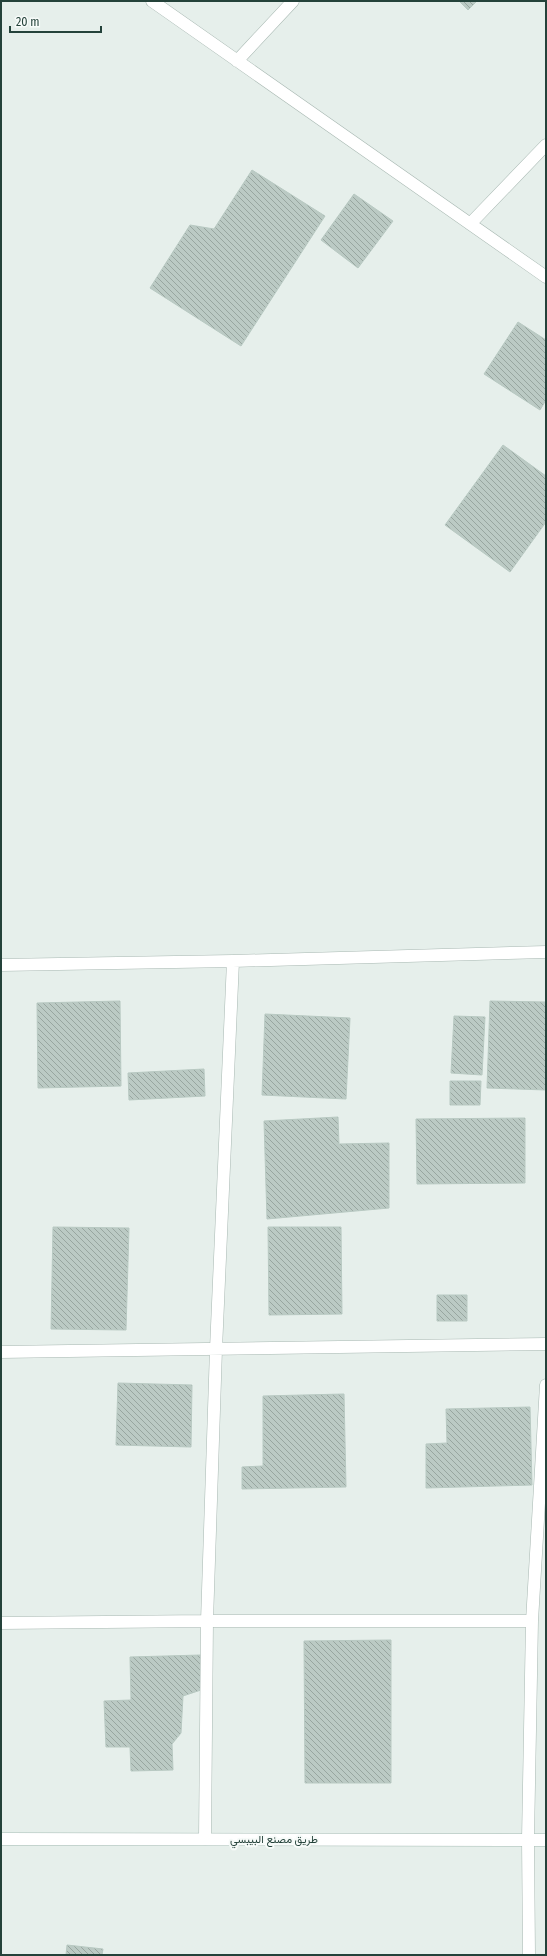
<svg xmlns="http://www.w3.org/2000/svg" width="547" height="1956" viewBox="0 0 547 1956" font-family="'Fira Sans Condensed',Vazirmatn,sans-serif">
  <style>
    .building { fill: url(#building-back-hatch); stroke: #b8c9c2 }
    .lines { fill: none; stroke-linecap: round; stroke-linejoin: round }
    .minor-casing { stroke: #a8b8b2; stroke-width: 13 }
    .secondary-casing { stroke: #a4bbb3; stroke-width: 13 }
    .minor { stroke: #fff; stroke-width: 12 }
    .secondary { stroke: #fff; stroke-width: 12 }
    .labels { text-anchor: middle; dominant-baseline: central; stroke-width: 4; stroke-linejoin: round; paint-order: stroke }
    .street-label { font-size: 11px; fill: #24423a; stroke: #f7fbf9 }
  </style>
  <defs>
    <pattern id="building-back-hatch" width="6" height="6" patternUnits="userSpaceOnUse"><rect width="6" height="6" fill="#bbcac4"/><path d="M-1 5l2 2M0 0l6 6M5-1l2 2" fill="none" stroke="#98a6a0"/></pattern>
  </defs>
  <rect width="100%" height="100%" fill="#e6efeb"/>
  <path class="building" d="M459,1h18l-9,9z
    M252,170l73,46 -84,130 -91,-58 40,-63 24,4z
    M354,194l39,27 -35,47 -37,-28z
    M518,322l28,18v60l-6,10 -56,-36z
    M503,445l43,31v46l-36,50 -65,-47z
    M120,1001l1,85 -83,2 -1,-85z
    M490,1001l56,1v88l-59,-2z
    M265,1014l85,4 -4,81 -84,-4z
    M454,1016l31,1 -3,58 -31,-2z
    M204,1069l1,27 -76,4 -1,-27z
    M450,1081h31l-1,24h-30z
    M338,1117l1,27 50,-1v65l-122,11 -3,-98z
    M525,1118v65l-108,1 -1,-65z
    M53,1227l76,1 -3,102 -75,-1z
    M268,1227h73l1,87 -73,1z
    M437,1295h30v26h-30z
    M118,1383l74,2 -1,62 -75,-2z
    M344,1394l2,93 -104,2v-22l21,-1v-70z
    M530,1407l2,78 -106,3v-44l21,-1 -1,-34z
    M391,1640v143h-86l-1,-142z
    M201,1655v35l-18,6 -2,37 -9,11 1,26 -42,1 -1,-24h-24l-2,-46 27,-1 -1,-43z
    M67,1945l36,4 -1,6h-36z"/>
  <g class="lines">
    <defs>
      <path id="minor" d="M152,1l394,276
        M237,61l56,-60
        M470,224l76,-79
        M1,965l232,-4 313,-9
        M1,1352l545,-8
        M1,1623l206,-2h325
        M205,1839l2,-218 9,-272 17,-388
        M529,1955l-1,-116 4,-218 14,-236"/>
      <path id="secondary" d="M1,1839l545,1"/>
    </defs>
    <use href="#minor" class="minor-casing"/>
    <use href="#secondary" class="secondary-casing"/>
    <use href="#minor" class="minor"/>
    <use href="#secondary" class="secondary"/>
  </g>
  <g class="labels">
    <g class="street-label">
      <text x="274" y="1839">طريق مصنع البيبسي</text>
    </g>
  </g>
  <rect width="547" height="1956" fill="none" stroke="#24423a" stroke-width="4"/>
  <path d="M10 26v6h91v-6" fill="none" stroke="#24423a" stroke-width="2"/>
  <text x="16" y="26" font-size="12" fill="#24423a" stroke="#f7fbf9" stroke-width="3" paint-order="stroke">20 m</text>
</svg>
